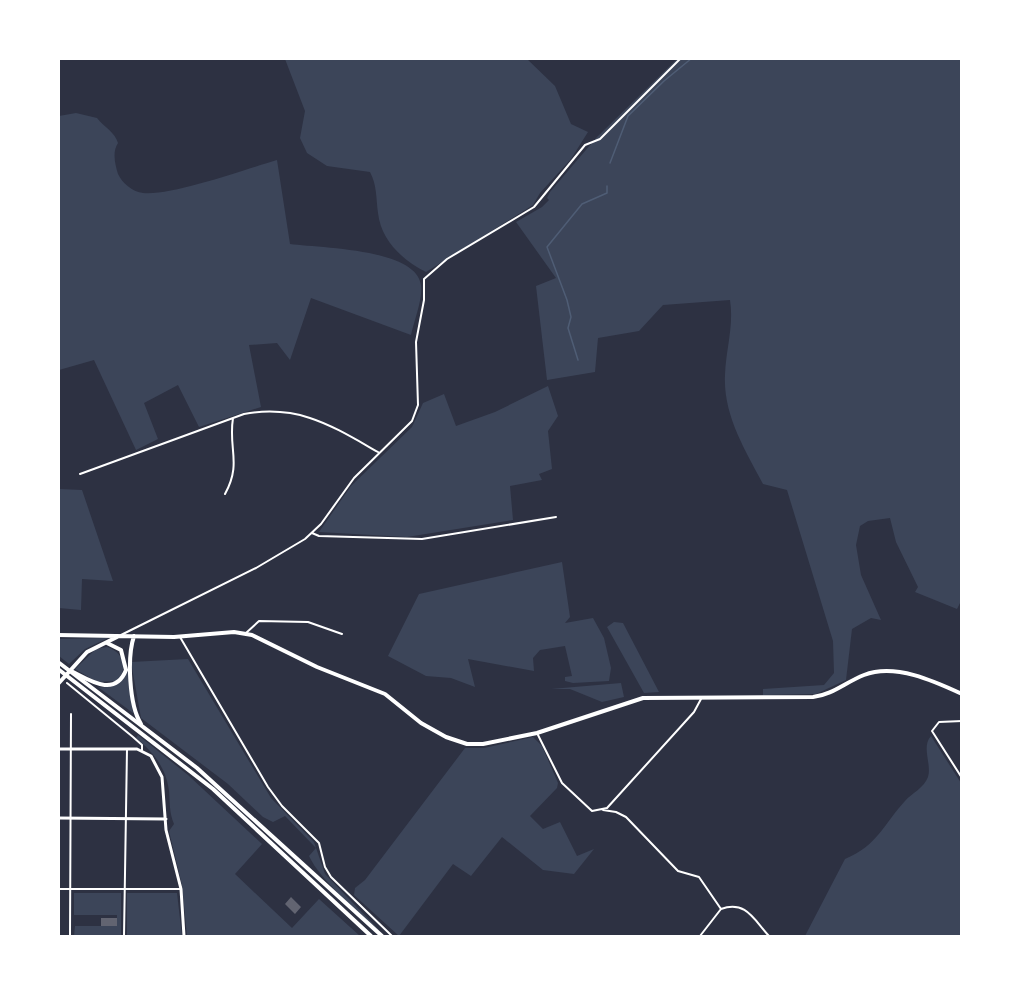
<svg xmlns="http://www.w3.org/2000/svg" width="1020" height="995" viewBox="0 0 1020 995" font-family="'Work Sans',sans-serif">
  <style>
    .green { fill: #3c4559 }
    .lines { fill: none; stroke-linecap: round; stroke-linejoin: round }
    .stream { stroke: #4f5d75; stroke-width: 1.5 }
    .building { fill: #626471 }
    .minor { stroke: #fff; stroke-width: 2 }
    .tertiary { stroke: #fff; stroke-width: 3 }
    .secondary { stroke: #fff; stroke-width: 4 }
    .primary { stroke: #fff; stroke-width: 4 }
  </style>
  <rect width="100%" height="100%" fill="#2d3142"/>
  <path class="green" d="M285,59h242l28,27 16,38 17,8 -17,27 -31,34 -7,12 -107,67c-24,-12 -45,-32 -48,-59 -2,-15 -1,-28 -8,-41l-43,-6 -20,-13 -7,-15 5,-27z
    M677,59h284l1,540 -5,10 -42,-17 3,-5 -22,-45 -6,-24 -22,3 -8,5 -4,19 5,30 20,45 -10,-2 -19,11 -6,51 -30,14 -53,1v-6l61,-4 10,-12 -1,-32 -46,-151 -24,-6c-18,-34 -40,-69 -38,-109 1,-26 9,-49 5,-75l-67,5 -24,26 -41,7 -3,34 -48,8 -11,-94 20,-8 -40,-56 26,-15 7,-7 -2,-2 3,-6 47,-55z
    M76,113l21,5c7,9 18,14 21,25 -6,9 -3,21 0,31 4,9 15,18 25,19 29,3 103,-24 134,-33l13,84c28,4 126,4 131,41 2,14 -7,36 -10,50l-100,-37 -21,62 -13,-17 -28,2 12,62 -62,20 -21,-42 -34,18 14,36 -22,11 -42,-90 -35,10v-254z
    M548,386l10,30 -10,15 4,38 -13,5 3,6 -32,6 3,34 -106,17 -88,-5 32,-46 61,-59 11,-24 21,-9 12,32 39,-14z
    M59,489l23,1 31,91 -31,-2 -1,31 -22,-2z
    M562,562l8,55 -5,6 28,-5 11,20 7,30 -2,13 -36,2 -8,-2v-4l7,-1 -7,-30 -25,4 -7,8 1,13 -66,-12 7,28 -24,-9 -25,-2 -38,-20 31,-62z
    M614,622l9,1 36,69 -15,1 -37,-66z
    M108,638l-23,11 -16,15 -10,-8v-17z
    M107,647c17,5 22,23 9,34l-19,1 -22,-13 21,-20z
    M188,659l83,139 43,44 11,32 55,57c-21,-18 -60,-51 -71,-75l7,-8 -31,-32 -12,6 -10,-5 -35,-33 -87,-66 -10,-56z
    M128,668l5,45 -35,-26c15,2 25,-4 30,-19z
    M621,683l3,14 -22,5 -32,-13h-19z
    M138,735l50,40 74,69 -27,30 57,54 27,-29 41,37h-173l-5,-51 -13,-54 5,-7c-5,-12 -4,-21 -5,-33 -3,-24 -16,-39 -33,-53z
    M931,736l30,47v153h-156l40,-77c33,-14 38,-34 60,-58 7,-8 19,-13 23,-24 4,-13 -7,-30 3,-41z
    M533,737l9,9 16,37 -1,5 -27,28 13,13 17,-7 17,34 17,-7 -20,25 -31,-4 -41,-33 -31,39 -18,-12 -54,72 -45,-41 1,-7 10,-8 100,-132h19z
    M74,893h47v43h-47l1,-10h42v-11h-43z
    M127,893h50l5,43h-55z"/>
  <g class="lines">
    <path class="stream" d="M610,163l18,-47 36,-35 28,-23
      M578,360l-10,-32 3,-11 -4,-17 -20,-53 35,-43 25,-11v-7"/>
  </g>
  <path class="building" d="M291,897l10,10 -6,7 -10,-10z
    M101,918h16v8h-16z"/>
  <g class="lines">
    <path class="minor" d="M80,474l164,-60c55,-10 88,12 134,38
      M225,494c17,-31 3,-45 8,-76
      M312,533l7,3 103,3 134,-22
      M246,633l13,-12 49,1 34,12
      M121,635l135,-67 49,-29 16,-15 33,-46 58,-57 6,-16 -2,-63 8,-42v-21l23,-20 87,-52 51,-62 15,-6 81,-81
      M180,637l88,150 14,19 37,37 6,24 6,10 61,59
      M67,683l66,54 9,8v5
      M962,721l-23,1 -7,9 30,47
      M537,733l25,50 30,28 15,-3 87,-96 7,-13
      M603,810l13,2 10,5 52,54 21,6 22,32
      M58,889h123
      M721,909c25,-9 33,11 48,27
      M70,936l1,-222
      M124,936l3,-187
      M700,936l21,-27"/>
    <path class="tertiary" d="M58,749h79l14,7 11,21 4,53 15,59 3,47
      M58,818l108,1"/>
    <path class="secondary" d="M58,635l116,2 60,-5 18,3 65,32 68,27 36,29 25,14 21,7h16l54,-11 106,-35 170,-1c19,-2 33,-15 51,-22 31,-12 70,6 98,19
      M134,636c-7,21 -5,69 7,88
      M107,643l14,7
      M71,671c18,9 44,27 55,-1l-5,-20
      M58,684l29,-32 30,-15"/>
    <path class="primary" d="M58,662l139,106 185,168
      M58,669l155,120 158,147"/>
  </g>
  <rect width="1020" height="995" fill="none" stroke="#ffffff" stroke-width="120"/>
</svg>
